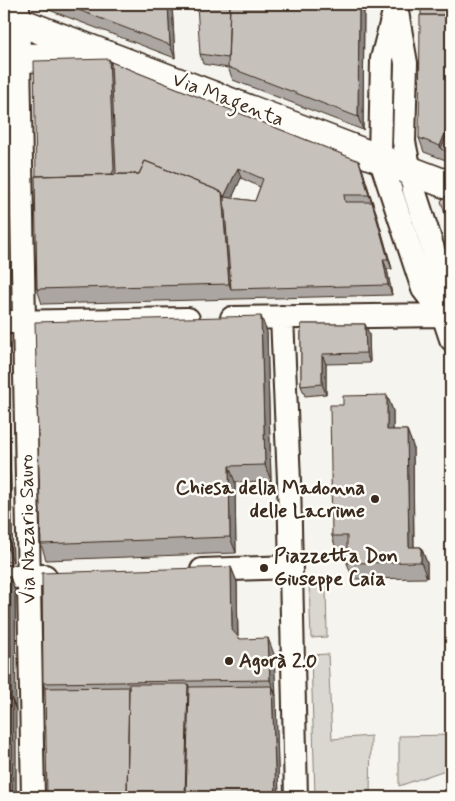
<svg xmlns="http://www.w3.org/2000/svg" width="455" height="801" viewBox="0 0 455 801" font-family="Mynerve,sans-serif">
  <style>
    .green { fill: #dad6d0; stroke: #8a8077 }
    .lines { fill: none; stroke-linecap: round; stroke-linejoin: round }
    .street-casing { stroke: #3b2a1e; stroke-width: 26 }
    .secondary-casing { stroke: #3b2a1e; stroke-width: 31 }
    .street { stroke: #fdfcf7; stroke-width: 22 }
    .secondary { stroke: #fdfcf7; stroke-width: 28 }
    .wall { fill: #aba6a1; stroke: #3b2a1e; fill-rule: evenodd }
    .shaded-wall { fill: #8b8783; stroke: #3b2a1e }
    .building { fill: #c7c1bb; stroke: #3b2a1e; fill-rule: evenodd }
    .poi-dot { fill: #3b2a1e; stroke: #fdfcf7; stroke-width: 2 }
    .labels { text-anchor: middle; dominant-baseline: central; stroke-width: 5; stroke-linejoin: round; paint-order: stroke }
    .street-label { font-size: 20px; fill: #3b2a1e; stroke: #fdfcf7 }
    .poi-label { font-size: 20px; font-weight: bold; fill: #3b2a1e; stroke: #fdfcf7; text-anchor: start }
  </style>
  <rect width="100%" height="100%" fill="#f5f4ee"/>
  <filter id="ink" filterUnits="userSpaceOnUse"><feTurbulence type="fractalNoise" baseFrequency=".02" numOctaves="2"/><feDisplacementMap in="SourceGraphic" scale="10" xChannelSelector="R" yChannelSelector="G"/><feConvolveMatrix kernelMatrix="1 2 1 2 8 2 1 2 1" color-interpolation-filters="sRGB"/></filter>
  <g filter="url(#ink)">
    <path class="green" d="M309,584h17l1,53 -16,1z
      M328,654l4,85 39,-3 -1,60 -4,1h-51l-4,-142z
      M451,735v33l-52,18v-50z"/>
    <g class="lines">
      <defs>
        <path id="street" d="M18,4l15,793
          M396,4l-14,55 -2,99 43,131 20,26 8,24
          M397,12l9,51 -2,79 10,48 32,99 -3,26
          M282,317l7,164 7,316
          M232,318l211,-3
          M4,322l184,-3
          M202,570l89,-3
          M4,577l41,-1"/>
        <path id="secondary" d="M4,16l447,170
          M4,58l93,-1"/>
      </defs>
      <use href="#street" class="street-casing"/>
      <use href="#secondary" class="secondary-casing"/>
      <use href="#street" class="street"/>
      <use href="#secondary" class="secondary"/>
    </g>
    <path class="wall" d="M35,4h137l3,54 -139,-53z
      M364,4l-1,126 -130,-50 -5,-12 -25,-4 -3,-10z
      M451,4v158l-27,-10 -5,-14z
      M109,59l2,3 248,99 17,51 16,57h-5l5,26 -350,9 -5,-15 -1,-113zM241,178l19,9 -5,14 -23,-3z
      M4,74l2,232h-2z
      M301,324h64l4,10 1,29 -44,1v30l-21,2 -4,-10z
      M4,331l3,10 6,221h-9z
      M267,332l4,149 -36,1 1,71 -190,7 -5,-16z
      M387,395l6,16v19h14l6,16 1,101h7l6,16v15l-74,1 -6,-16v-11h-10l-5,-16 11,-131z
      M231,567l6,15 1,54 2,3 34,15 5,143h-231l-3,-109 -2,-5z
      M4,577h6l5,14 1,206h-12z"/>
    <path class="shaded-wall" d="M168,4h4l3,54 -5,-13z
      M359,4h5l-1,126 -5,-13z
      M109,59l5,13 5,108h-7z
      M4,74l2,232 -2,-8z
      M451,118v25l-10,6 -1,-3z
      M359,161l4,10 10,34 -4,-10z
      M238,168l3,10 -13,29 -4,-10z
      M222,192l6,15 3,82 -2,-5z
      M372,202l4,10 16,57 -4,-10z
      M383,259l4,10 5,26 -4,-10z
      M261,316l6,16 4,149 -6,-16z
      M365,324l4,10 1,29 -4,-10z
      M4,331l3,10 6,221 -5,-13 -4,-162z
      M322,354l4,10v30l-4,-10z
      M387,395l6,16v35l-6,-16z
      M407,430l6,16 1,117 -5,-16z
      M229,466l6,16 1,71 -6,-16z
      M421,547l6,16v15l-6,-16z
      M231,567l6,15 1,64 -6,-16z
      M10,577l5,14 1,119 -5,-13z
      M268,638l6,16 2,42 -6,-16z
      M188,684l5,13 -3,100h-5z
      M272,686l4,10 3,101h-3z
      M12,700l4,10v87h-4z"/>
    <path class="building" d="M55,4h8l1,3z
      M63,4h105l2,41z
      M197,4h33l-2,54 -28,-4z
      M230,4h129l-1,113 -130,-50z
      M421,4h30v11h-30z
      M420,15h31v103l-11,28 -21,-8z
      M109,59l5,110 -2,5 -76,2 -2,-115z
      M111,62l248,99 10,34h-25l1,7h27l16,57h-5l5,26 -157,4 -7,-92 -2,-5 -77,-31 -6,13h-24l1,-2zM238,168l25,11 -8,22 -31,-4z
      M451,125v28l-10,-4z
      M145,161l77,31 7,92 -192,5 -2,-113 104,-2z
      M446,196l5,2v35l-10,-32z
      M261,316l4,149 -36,1 1,71 -189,7 -6,-222z
      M301,324h64l1,29 -44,1v30l-21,2z
      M4,387l4,162h-4z
      M387,395v35h20l2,117h12v15l-74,1v-27h-15l-2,-131h13v-9z
      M231,567l1,63 8,9 28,-1 2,42 -227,3 -1,-110z
      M4,577h6l1,120h-7z
      M129,684h59l-3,113h-58z
      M272,686l4,111h-90l3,-110z
      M129,687l-2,110h-50v-2l-30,1 -2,-108z
      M4,700h8v97h-8z"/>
  </g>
  <g class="poi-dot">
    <circle cx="375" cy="499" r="5"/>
    <circle cx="264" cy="568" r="5"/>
    <circle cx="229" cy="661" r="5"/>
  </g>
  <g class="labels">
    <g class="street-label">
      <text transform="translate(228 100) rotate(21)">Via Magenta</text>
      <text transform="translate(28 529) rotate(-91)">Via Nazario Sauro</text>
    </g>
    <g class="poi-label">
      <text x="365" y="488" text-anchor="end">Chiesa della Madonna<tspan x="365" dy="23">delle Lacrime</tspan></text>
      <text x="274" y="556">Piazzetta Don<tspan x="274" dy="23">Giuseppe Caia</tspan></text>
      <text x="239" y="661">Agorà 2.0</text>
    </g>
  </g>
  <rect width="455" height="801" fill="none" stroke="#fdfcf7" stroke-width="20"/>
  <rect x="10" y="10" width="435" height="781" fill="none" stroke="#3b2a1e" stroke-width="2" filter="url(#ink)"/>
</svg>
